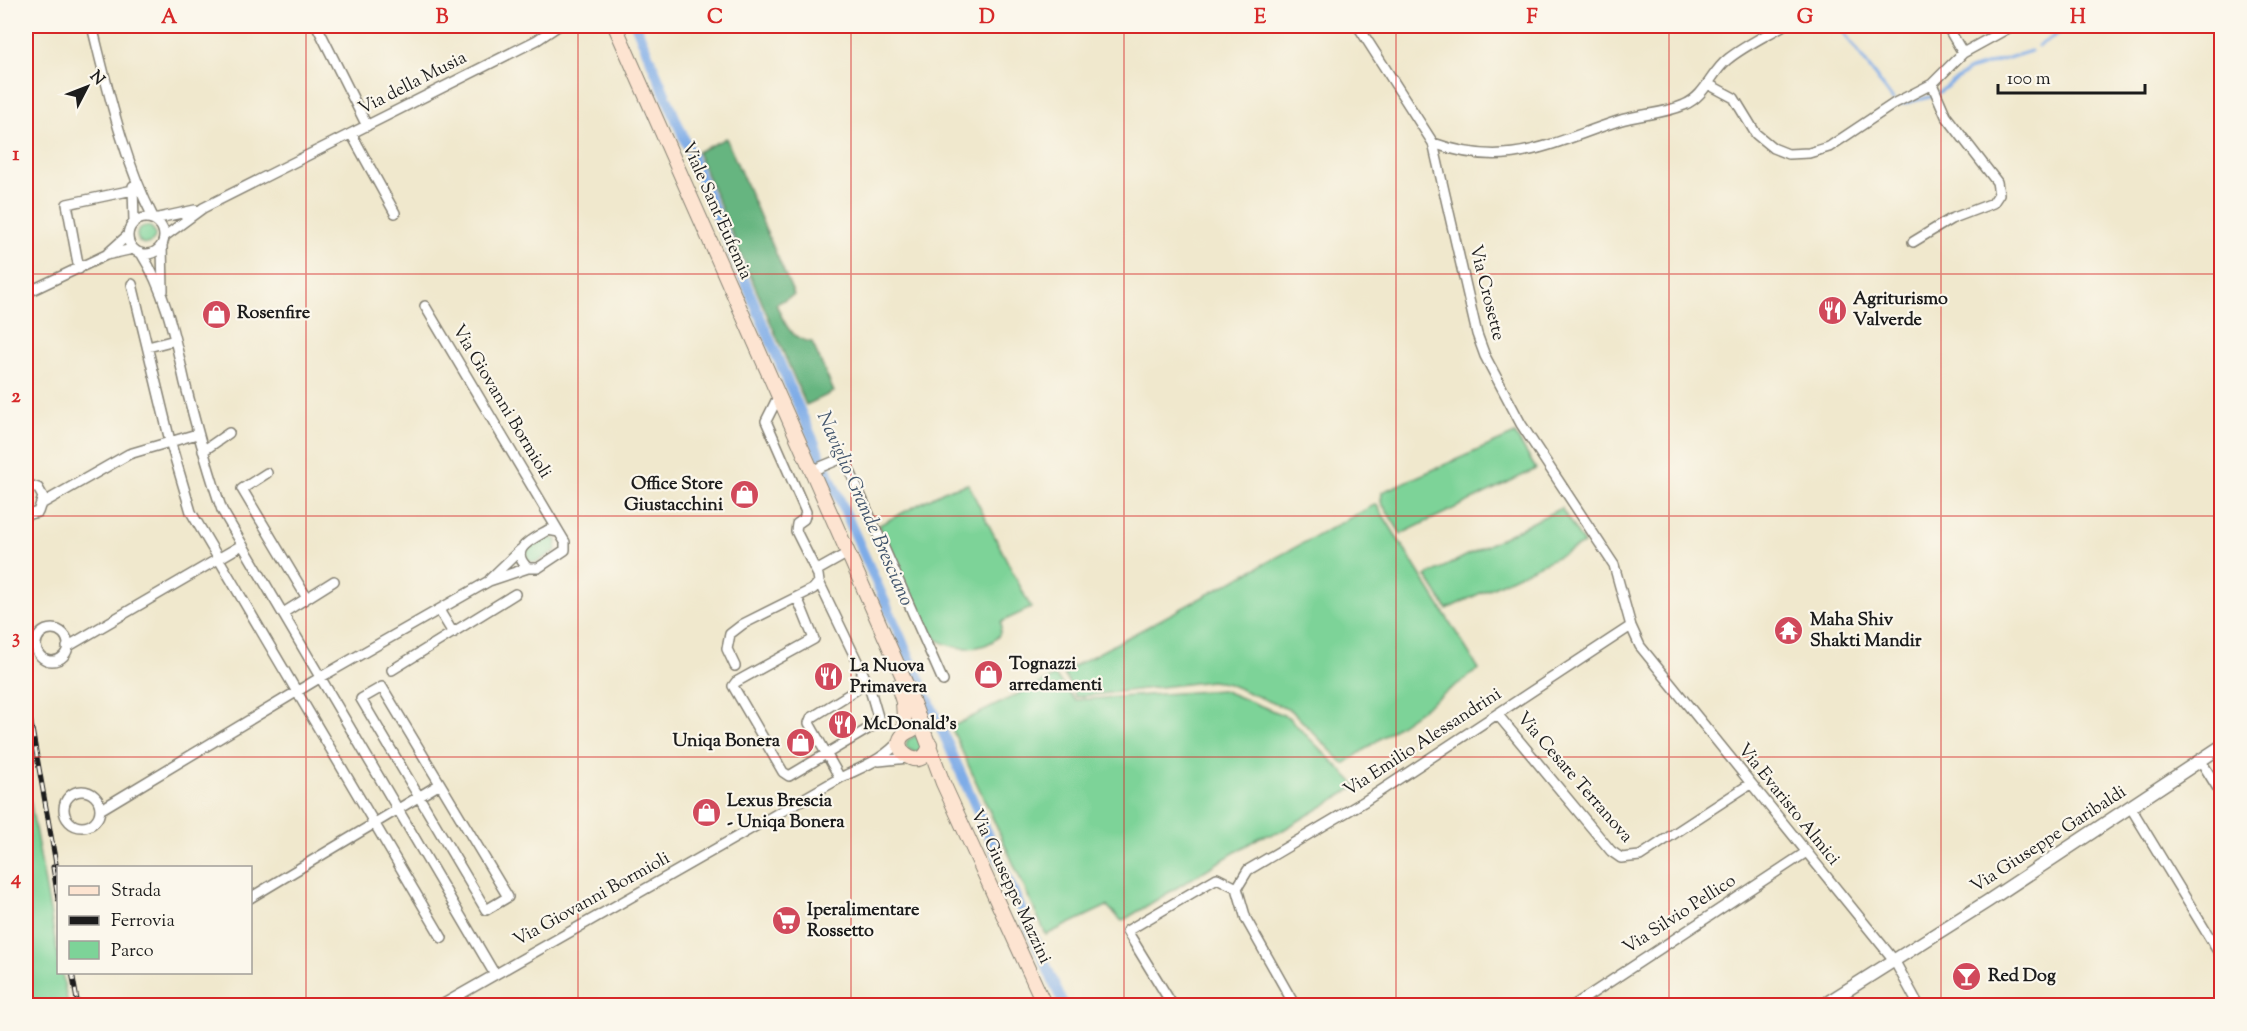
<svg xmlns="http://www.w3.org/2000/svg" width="2247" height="1031" viewBox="0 0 2247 1031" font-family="'Sorts Mill Goudy',serif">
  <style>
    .green { fill: #7dd398; stroke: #4c785a; stroke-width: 1.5 }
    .forest { fill: #66b580; stroke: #41684e; stroke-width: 1.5 }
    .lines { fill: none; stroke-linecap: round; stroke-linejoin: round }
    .stream { stroke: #7eace7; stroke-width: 3 }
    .canal { stroke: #7eace7; stroke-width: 10 }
    .minor-casing { stroke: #868274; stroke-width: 12 }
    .tertiary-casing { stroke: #868274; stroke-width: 15 }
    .secondary-casing { stroke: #868274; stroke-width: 16 }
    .minor { stroke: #fff; stroke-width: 9 }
    .tertiary { stroke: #fff; stroke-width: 12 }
    .secondary { stroke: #fde4d1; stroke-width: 14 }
    .rail-casing { stroke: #1c1c1c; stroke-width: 5 }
    .rail { stroke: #fbf7ec; stroke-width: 3; stroke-dasharray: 9; stroke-linecap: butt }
    .grid { fill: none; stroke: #d62828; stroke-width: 1.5; stroke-opacity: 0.55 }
    .labels { text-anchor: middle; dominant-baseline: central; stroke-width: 4.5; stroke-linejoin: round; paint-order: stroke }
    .street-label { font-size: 18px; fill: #1c1c1c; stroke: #fbf7ec }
    .poi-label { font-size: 18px; font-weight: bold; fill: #1c1c1c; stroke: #fbf7ec; text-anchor: start }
    .water-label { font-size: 20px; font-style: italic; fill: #43566d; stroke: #fbf7ec }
    .neatline { fill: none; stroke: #d62828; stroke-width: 2 }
    .grid-label { font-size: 20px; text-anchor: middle; font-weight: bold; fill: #d62828 }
  </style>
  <rect width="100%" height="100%" fill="#fbf7ec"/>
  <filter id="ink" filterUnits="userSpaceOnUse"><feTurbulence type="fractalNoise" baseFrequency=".0167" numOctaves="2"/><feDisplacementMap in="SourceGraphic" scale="12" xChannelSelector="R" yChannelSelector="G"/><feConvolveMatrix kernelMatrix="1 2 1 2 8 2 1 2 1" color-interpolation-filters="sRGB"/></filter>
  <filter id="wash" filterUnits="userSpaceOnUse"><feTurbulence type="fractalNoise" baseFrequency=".008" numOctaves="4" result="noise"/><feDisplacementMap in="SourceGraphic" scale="24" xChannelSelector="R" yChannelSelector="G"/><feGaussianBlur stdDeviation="1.35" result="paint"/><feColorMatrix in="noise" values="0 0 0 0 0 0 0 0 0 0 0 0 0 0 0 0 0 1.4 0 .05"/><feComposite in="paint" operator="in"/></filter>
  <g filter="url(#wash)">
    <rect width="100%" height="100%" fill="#f0e8cd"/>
    <path class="green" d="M137 235a9 9 0 1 1 18 0a9 9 0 1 1-18 0Z
      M1515,434l21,35 -135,65 -20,-32 1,-10z
      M968,484l63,124 -30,14c1,13 -4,18 -16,23 -17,6 -39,3 -52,-9 -21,-18 -42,-84 -54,-111l65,-34z
      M1376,504l103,165 -135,95 -52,-53 -66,-28 -15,-2 -135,16 -13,-25z
      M1561,508l23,36 -137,65 -21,-33z
      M548,536l9,4 -1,10 -19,12 -9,-1 -2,-11z
      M1055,676l20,24 147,-10 66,27 69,69 -79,47 -18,4 -138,84 -15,-15 -61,29 -95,-208z
      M915,736l4,1 4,10 -6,6 -11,-5 1,-8z
      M26,778l32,178v16l4,1 6,32h-42z"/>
    <path class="forest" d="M726,138l68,157 -18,9c8,19 14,35 36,38l22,50 -28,13 -109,-253z"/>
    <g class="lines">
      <path class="stream" d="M1839,26l54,74
        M2038,46l33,-20
        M1901,104l33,-8 35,-26 62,-19"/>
      <path class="canal" d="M636,26l160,375 268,605"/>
    </g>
  </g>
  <g filter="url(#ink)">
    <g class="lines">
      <defs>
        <path id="minor" d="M92,26c16,64 31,133 62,193l41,-9
          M317,26l50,100
          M1358,26l75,117 44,191 8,22 36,68 93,141 17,61 9,20 254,314 25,46
          M1947,26l16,27
          M1708,84l26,14 22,36 17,14 15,6 21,-1 20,-6 66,-44 37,-19 31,-31 49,-27
          M352,135l43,78
          M1433,143c75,27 115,1 185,-22 21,-7 46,-7 66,-16 22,-9 27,-33 44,-46 16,-13 37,-23 54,-33
          M133,186l1,36
          M128 236a18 18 0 1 1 36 0a18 18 0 1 1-36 0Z
          M165,236l38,-28 334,-168 21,-14
          M1913,242l38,-23 42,-16 6,-9 -2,-12 -51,-66 -14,-32
          M162,245l1,46
          M108,253l20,-18
          M141,253c25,39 34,86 44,130 11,43 22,85 37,127l272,463
          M79,269l-12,-65 66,-14
          M132,284l38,157 21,71 251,426
          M26,293l80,-38 27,-6
          M425,306l134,226
          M148,347l27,-7
          M203,451l26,-18
          M811,471l29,-12 5,1 98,221
          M267,473l-25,16 65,109 -24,15
          M26,484l12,4 5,9 -5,15 -12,3
          M43,503l86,-49 68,-20
          M548,530l11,2 6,10v8l-27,18h-10c-21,-19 5,-29 20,-38z
          M816,571l32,-18
          M490,579l30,-29
          M797,597l17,42 -78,43 -3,4 50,86 6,4 84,-50 5,-9 -9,-31 -50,-104
          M307,598l27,-17
          M439,610l14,23
          M36 645a16 16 0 1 1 32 0a16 16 0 1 1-32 0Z
          M67,647l175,-102
          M735,666l-8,-17 3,-15 13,-10 70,-35 6,-7 -1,-7 -22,-44 1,-7 7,-5 2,-7 -40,-91 12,-24
          M392,670l123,-76
          M382,687l126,210 -22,13 -125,-211z
          M1497,714l114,137 10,7 19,-2 110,-72
          M879,761l29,-3
          M2201,761l21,34
          M840,778l-31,-55 2,-5 45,-28 6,-16
          M64 809a18 18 0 1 1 36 0a18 18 0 1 1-36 0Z
          M2131,808l91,150
          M100,810l221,-133 168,-96 39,-13
          M250,898l190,-114
          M440,1006l400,-228c22,-11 45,-19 60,-38
          M1173,1006l-46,-75 90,-53 20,10
          M1295,1006l-49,-87 -9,-31 11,-18 117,-69 266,-175
          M1573,1006l232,-153"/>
        <path id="tertiary" d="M1822,1006l166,-105 234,-155"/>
        <path id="secondary" d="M615,26l291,658 37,99 102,223
          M898,686l5,16 2,31
          M912,730c-34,12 11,50 18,14"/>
      </defs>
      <use href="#minor" class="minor-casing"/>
      <use href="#tertiary" class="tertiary-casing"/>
      <use href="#secondary" class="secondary-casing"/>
      <use href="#minor" class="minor"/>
      <use href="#tertiary" class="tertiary"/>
      <use href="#secondary" class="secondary"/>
      <defs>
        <path id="rail" d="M26,695l32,180
          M53,867l5,32
          M72,972l6,34"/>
      </defs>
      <use href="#rail" class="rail-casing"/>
      <use href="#rail" class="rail"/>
    </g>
  </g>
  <path class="grid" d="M306,26v980M578,26v980M851,26v980M1124,26v980M1396,26v980M1669,26v980M1941,26v980M26,274h2196M26,516h2196M26,757h2196"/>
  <defs>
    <symbol id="restaurant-disc" viewBox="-11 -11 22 22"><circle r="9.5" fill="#d1495b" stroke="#fbf7ec"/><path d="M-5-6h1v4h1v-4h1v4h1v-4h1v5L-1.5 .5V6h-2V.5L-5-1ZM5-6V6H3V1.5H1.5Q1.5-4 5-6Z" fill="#fff"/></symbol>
    <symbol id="shop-disc" viewBox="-11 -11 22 22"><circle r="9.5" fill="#d1495b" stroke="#fbf7ec"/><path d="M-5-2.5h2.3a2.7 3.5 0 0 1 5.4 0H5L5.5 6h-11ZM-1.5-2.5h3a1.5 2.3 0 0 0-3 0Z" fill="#fff"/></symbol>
    <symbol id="temple-disc" viewBox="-11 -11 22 22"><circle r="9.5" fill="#d1495b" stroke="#fbf7ec"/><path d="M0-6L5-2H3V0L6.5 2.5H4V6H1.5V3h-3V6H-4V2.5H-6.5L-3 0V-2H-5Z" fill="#fff"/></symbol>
    <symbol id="supermarket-disc" viewBox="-11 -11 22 22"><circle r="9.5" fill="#d1495b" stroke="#fbf7ec"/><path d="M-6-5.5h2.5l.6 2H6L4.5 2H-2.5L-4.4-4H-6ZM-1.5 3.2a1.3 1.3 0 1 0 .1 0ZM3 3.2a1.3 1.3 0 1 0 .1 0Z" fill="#fff"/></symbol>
    <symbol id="bar-disc" viewBox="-11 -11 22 22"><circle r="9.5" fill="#d1495b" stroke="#fbf7ec"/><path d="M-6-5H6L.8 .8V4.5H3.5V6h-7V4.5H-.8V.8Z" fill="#fff"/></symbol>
  </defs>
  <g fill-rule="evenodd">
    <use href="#restaurant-disc" x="1816" y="294" width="33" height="33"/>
    <use href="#shop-disc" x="200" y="298" width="33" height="33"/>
    <use href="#shop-disc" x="728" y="478" width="33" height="33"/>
    <use href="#temple-disc" x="1772" y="614" width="33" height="33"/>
    <use href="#shop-disc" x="972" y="658" width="33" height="33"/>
    <use href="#restaurant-disc" x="812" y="660" width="33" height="33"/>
    <use href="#restaurant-disc" x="826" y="708" width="33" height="33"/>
    <use href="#shop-disc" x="784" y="726" width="33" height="33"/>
    <use href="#shop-disc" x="690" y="796" width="33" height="33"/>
    <use href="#supermarket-disc" x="770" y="904" width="33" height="33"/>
    <use href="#bar-disc" x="1950" y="960" width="33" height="33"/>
  </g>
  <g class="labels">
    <g class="street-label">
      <text transform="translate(413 84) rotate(-27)">Via della Musia</text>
      <text transform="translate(716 211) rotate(66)">Viale Sant'Eufemia</text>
      <text transform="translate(1486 293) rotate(76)">Via Crosette</text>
      <text transform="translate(501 402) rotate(59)">Via Giovanni Bormioli</text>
      <text transform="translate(1423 743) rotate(-33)">Via Emilio Alessandrini</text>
      <text transform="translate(1574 778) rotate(49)">Via Cesare Terranova</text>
      <text transform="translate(1788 805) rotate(51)">Via Evaristo Almici</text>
      <text transform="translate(2049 840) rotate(-33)">Via Giuseppe Garibaldi</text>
      <text transform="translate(1010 887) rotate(65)">Via Giuseppe Mazzini</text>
      <text transform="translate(592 900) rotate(-29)">Via Giovanni Bormioli</text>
      <text transform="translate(1680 915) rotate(-33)">Via Silvio Pellico</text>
    </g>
    <g class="poi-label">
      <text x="1853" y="300">Agriturismo<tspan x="1853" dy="21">Valverde</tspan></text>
      <text x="237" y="314">Rosenfire</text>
      <text x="723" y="485" text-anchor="end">Office Store<tspan x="723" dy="21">Giustacchini</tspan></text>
      <text x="1810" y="621">Maha Shiv<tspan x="1810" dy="21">Shakti Mandir</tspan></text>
      <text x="1009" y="665">Tognazzi<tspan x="1009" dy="21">arredamenti</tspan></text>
      <text x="850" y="667">La Nuova<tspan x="850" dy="21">Primavera</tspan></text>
      <text x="863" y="725">McDonald's</text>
      <text x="780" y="742" text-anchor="end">Uniqa Bonera</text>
      <text x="727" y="802">Lexus Brescia<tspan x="727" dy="21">- Uniqa Bonera</tspan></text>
      <text x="807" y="911">Iperalimentare<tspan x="807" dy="21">Rossetto</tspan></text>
      <text x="1988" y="977">Red Dog</text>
    </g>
    <g class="water-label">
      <text transform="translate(864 509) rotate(66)">Naviglio Grande Bresciano</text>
    </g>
  </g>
  <rect width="2247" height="1031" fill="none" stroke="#fbf7ec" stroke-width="66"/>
  <rect x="57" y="866" width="195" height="108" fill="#fbf7ec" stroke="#a29f99" stroke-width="1.5"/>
  <rect x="69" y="886" width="30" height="9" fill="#fde4d1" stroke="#a29f99" stroke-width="1.5"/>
  <text x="111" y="896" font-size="18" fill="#1c1c1c">Strada</text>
  <rect x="69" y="916" width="30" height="9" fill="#1c1c1c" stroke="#a29f99" stroke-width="1.5"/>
  <text x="111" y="926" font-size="18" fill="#1c1c1c">Ferrovia</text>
  <rect x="69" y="941" width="30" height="18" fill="#7dd398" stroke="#a29f99" stroke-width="1.5"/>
  <text x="111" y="956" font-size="18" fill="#1c1c1c">Parco</text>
  <g transform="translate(87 87) rotate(48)" stroke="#fbf7ec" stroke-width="4.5" paint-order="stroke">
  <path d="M0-4.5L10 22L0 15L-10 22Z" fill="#1c1c1c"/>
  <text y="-9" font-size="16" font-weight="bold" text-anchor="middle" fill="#1c1c1c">N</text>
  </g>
  <path d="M1998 84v9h147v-9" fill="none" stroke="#1c1c1c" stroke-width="3"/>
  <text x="2007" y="84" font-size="18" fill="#1c1c1c" stroke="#fbf7ec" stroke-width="4.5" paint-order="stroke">100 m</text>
  <rect x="33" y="33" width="2181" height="965" class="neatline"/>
  <g class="grid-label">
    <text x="169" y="23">A</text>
    <text x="442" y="23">B</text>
    <text x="715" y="23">C</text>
    <text x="987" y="23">D</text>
    <text x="1260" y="23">E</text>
    <text x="1532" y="23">F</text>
    <text x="1805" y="23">G</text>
    <text x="2078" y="23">H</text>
    <text x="16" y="160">1</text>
    <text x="16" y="402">2</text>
    <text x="16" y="643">3</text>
    <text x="16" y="884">4</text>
  </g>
</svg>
